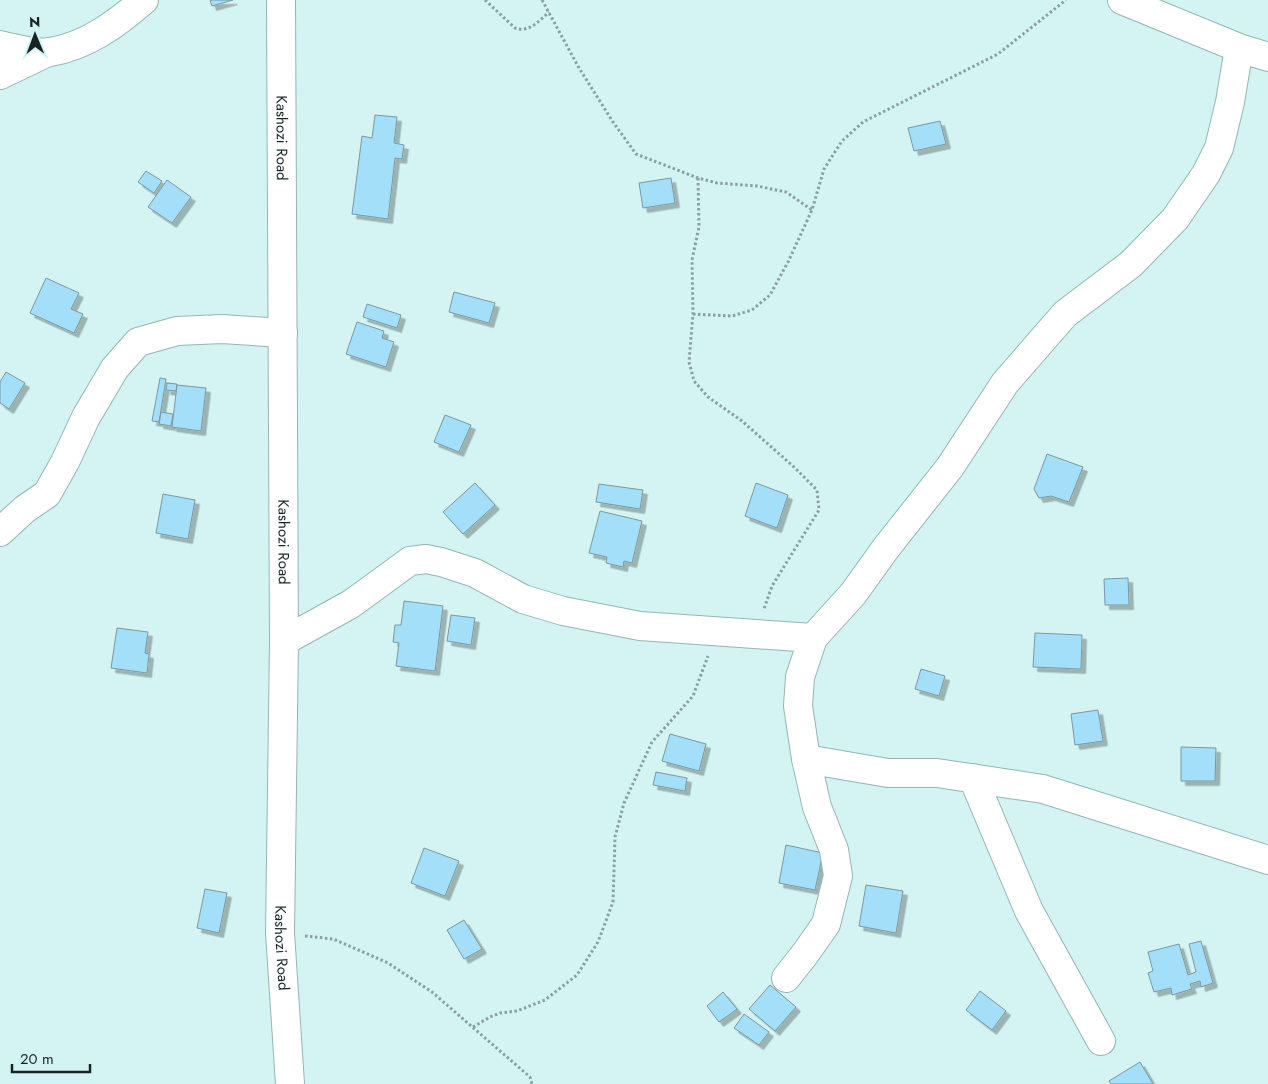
<svg xmlns="http://www.w3.org/2000/svg" width="1268" height="1084" viewBox="0 0 1268 1084" font-family="Jost,sans-serif">
  <style>
    .building { fill: #a3dff8; stroke: #7c97a2; filter: url(#shadow) }
    .lines { fill: none; stroke-linecap: round; stroke-linejoin: round }
    .minor-casing { stroke: #95b5b3; stroke-width: 30 }
    .major-casing { stroke: #95b5b3; stroke-width: 30 }
    .path { stroke: #89a1a0; stroke-width: 3; stroke-dasharray: 2.5 2.5; stroke-linecap: butt }
    .minor { stroke: #fff; stroke-width: 28 }
    .major { stroke: #fff; stroke-width: 28 }
    .labels { text-anchor: middle; dominant-baseline: central; stroke-width: 4.5; stroke-linejoin: round; paint-order: stroke }
    .street-label { font-size: 15px; fill: #182424; stroke: #d3f4f2 }
  </style>
  <defs>
    <filter id="shadow"><feDropShadow dx="4.5" dy="4.5" stdDeviation="0" flood-color="#0004"/></filter>
  </defs>
  <rect width="100%" height="100%" fill="#d3f4f2"/>
  <path class="building" d="M210,0h23l-21,6z
    M375,115l22,2 -3,26 10,2 -2,14 -7,-1 -7,61 -36,-5 10,-78 10,2z
    M940,121l6,23 -32,7 -6,-23z
    M146,171l16,10 -8,12 -16,-11z
    M671,178l4,25 -32,5 -4,-25z
    M167,180l24,17 -19,26 -24,-16z
    M46,278l33,15 -8,16 12,5 -9,19 -44,-20z
    M454,292l41,11 -6,20 -40,-11z
    M367,304l34,11 -4,13 -34,-11z
    M357,322l27,9 -2,7 12,4 -8,25 -40,-13z
    M6,372l19,11 -16,26 -9,-6v-21z
    M160,378l6,1 -7,43 -7,-1z
    M167,383l10,1 -1,7 -10,-1z
    M177,385l29,3 -5,43 -29,-4z
    M161,412l12,2 -2,12 -12,-2z
    M445,415l26,10 -12,27 -25,-10z
    M1047,454l36,13 -14,35 -18,-6 -12,2 -3,-5 -2,-4z
    M475,483l20,22 -32,29 -20,-22z
    M756,483l32,12 -11,33 -32,-12z
    M599,484l44,6 -3,19 -44,-7z
    M163,494l32,6 -7,39 -32,-6z
    M600,511l42,10 -10,42 -8,-2 -1,6 -17,-4 1,-6 -18,-4z
    M1128,578l1,27h-24l-1,-26z
    M404,601l39,5 -8,65 -39,-5 3,-23 -6,-1 2,-17h6z
    M451,615l24,3 -4,27 -24,-4z
    M117,628l31,4 -3,21 4,1 -2,19 -36,-5z
    M1035,633l47,2 -1,34 -48,-2z
    M921,669l24,7 -6,20 -24,-7z
    M1098,710l5,31 -28,4 -4,-31z
    M670,734l36,10 -7,27 -37,-10z
    M1181,747l35,1 -1,33h-34z
    M656,772l31,6 -2,13 -32,-6z
    M786,845l37,8 -8,37 -36,-7z
    M424,848l35,13 -14,35 -34,-13z
    M866,885l37,6 -7,42 -37,-7z
    M205,889l22,4 -8,40 -22,-5z
    M464,920l18,29 -18,10 -17,-29z
    M1201,941l12,42 -12,4 -1,-6 -10,3 2,5 -20,6 -1,-7 -17,4 -6,-19 5,-2 -5,-19 31,-8 9,31 8,-3 -7,-28z
    M770,985l26,22 -21,24 -26,-22z
    M980,991l26,20 -14,19 -26,-20z
    M723,992l14,17 -18,13 -12,-16z
    M744,1014l25,18 -10,13 -25,-17z
    M1140,1062l13,22h-42l-2,-3z"/>
  <g class="lines">
    <defs>
      <path id="minor" d="M1122,0l117,48 29,9
        M0,45c12,3 39,9 50,7 37,-6 66,-28 94,-52
        M0,75l48,-23
        M0,532l25,-23 22,-15 18,-32 21,-45 29,-49 23,-26 39,-11 45,-2 61,4
        M284,641l67,-37 59,-43 16,-2 15,3 34,11 48,26 40,12 77,15 173,12
        M806,759l82,14h49l106,16 225,71
        M973,778l56,133 72,130
        M786,978l19,-24 21,-30 12,-48 -4,-26 -17,-43 -11,-48 -8,-53 2,-29 13,-39 40,-44 33,-46 64,-81 55,-84 60,-69 66,-50 44,-45 31,-45 13,-26 11,-46 9,-54"/>
      <g id="major">
        <path id="s1" d="M281,0l3,641 -4,292 10,151"/>
      </g>
    </defs>
    <use href="#minor" class="minor-casing"/>
    <use href="#major" class="major-casing"/>
    <path class="path" d="M485,0l30,28c14,5 24,-7 34,-16
      M542,0l37,68 34,54 23,32 62,24 19,5 40,3 29,6 26,18
      M698,178l1,49 -7,33 1,54 -4,48 5,19 14,16 34,24 52,46 23,23 2,20 -47,76 -8,23
      M693,314l39,2 20,-6 18,-15 18,-33 24,-52 12,-41 18,-28 21,-19 135,-68 68,-54
      M305,936l28,3 55,24 44,29 98,85 2,7
      M473,1027l17,-10 10,-4 17,-2 28,-11 32,-25 21,-33 15,-40 2,-65 9,-34 28,-61 41,-46 15,-40"/>
    <use href="#minor" class="minor"/>
    <use href="#major" class="major"/>
  </g>
  <g class="labels">
    <g class="street-label">
      <text stroke="none"><textPath href="#s1" startOffset="138">Kashozi Road</textPath></text>
      <text stroke="none"><textPath href="#s1" startOffset="542">Kashozi Road</textPath></text>
      <text stroke="none"><textPath href="#s1" startOffset="948">Kashozi Road</textPath></text>
    </g>
  </g>
  <g transform="translate(35 35) rotate(359)" stroke="#d3f4f2" stroke-width="4" paint-order="stroke">
  <path d="M0-4L9 19L0 12L-9 19Z" fill="#182424"/>
  <text y="-8" font-size="14" font-weight="bold" text-anchor="middle" fill="#182424">N</text>
  </g>
  <path d="M12 1064v8h78v-8" fill="none" stroke="#182424" stroke-width="2.5"/>
  <text x="20" y="1064" font-size="15" fill="#182424" stroke="#d3f4f2" stroke-width="4" paint-order="stroke">20 m</text>
</svg>
